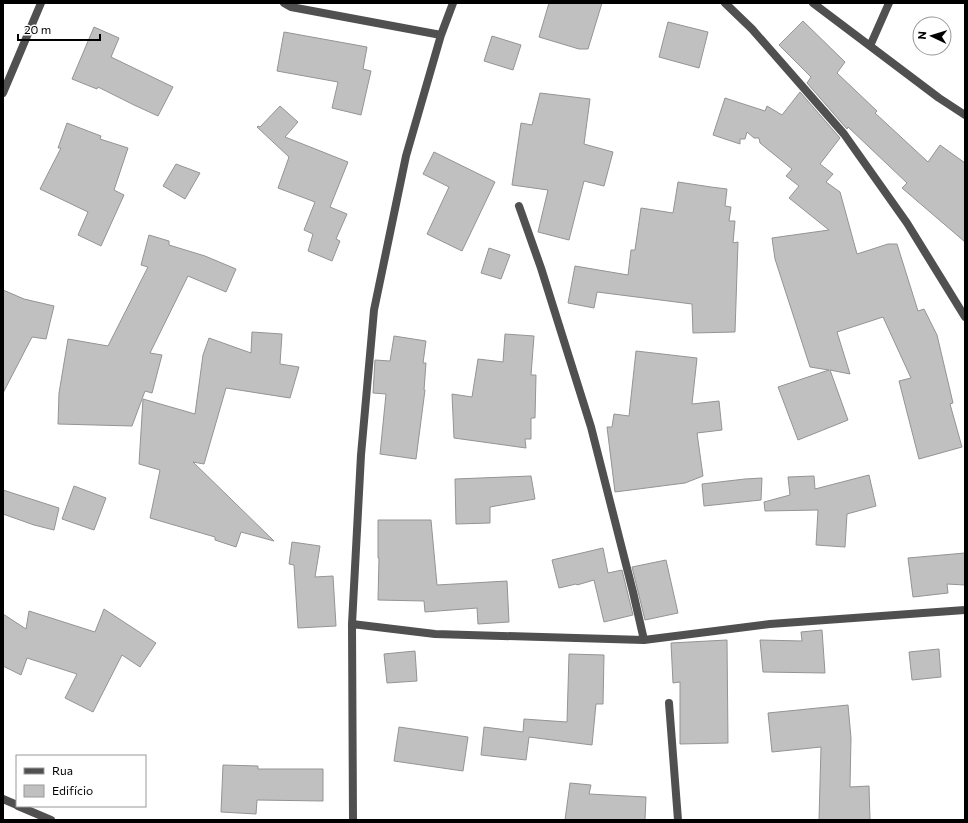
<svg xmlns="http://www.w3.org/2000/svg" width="968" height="823" viewBox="0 0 968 823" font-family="Commissioner,sans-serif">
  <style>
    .building { fill: #c0c0c0; stroke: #949494 }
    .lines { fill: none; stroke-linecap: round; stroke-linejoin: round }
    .street { stroke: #505050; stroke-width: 8 }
  </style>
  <rect width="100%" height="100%" fill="#fff"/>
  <path class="building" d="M549,3h53l-14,46h-9l-40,-12z
    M803,21l42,41 -8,11 40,38 -2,2 53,49 12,-17 25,18v79l-63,-54 5,-5 -59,-56 -1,2 -40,-46 4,-6 -32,-32z
    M668,22l40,10 -9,36 -40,-11z
    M94,27l25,11 -8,19 62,30 -15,29 -24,-11 -36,-18 -1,2 -25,-10z
    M284,32l83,15 -4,22 8,2 -10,44 -29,-7 6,-26 -61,-11z
    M492,36l29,9 -8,25 -29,-9z
    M800,92l40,46 -20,26 13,10 -7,8 14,10 17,62 31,-10h9l21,67 6,-2 13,26 16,68 -3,1 12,43 -43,12 -20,-78 12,-3 -28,-61 -46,15 13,42 -20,-4 18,50 -50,20 -20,-53 51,-17 -19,-3 -35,-108 -3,-21 57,-8 -40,-32 10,-12 -13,-10 6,-7 -32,-26 -1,-5h-5l-7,-6 -2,7h-5v5l-27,-9 12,-37 40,13 2,-5 15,9z
    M540,93l50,6 -6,45 29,8 -9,34 -20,-5 -15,59 -31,-8 10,-42 -36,-5 9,-62 11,2z
    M280,106l18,16 -13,15 63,25 -18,45 17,7 -11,25 4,2 -8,20 -24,-10 5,-17 -9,-4 11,-28 -37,-14 11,-31 -32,-30 1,-1 2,1z
    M67,123l34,13 -1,3 28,9 -14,42 10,5 -23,51 -23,-11 10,-23 -48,-23 21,-41h-3z
    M434,152l61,30 -33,69 -35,-17 22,-47 -26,-13z
    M176,164l24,9 -15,26 -22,-13z
    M678,182l33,5 16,2 -2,17 6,1 -2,14h6l-2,22 5,-1 -3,90 -42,1 -1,-29 -95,-12 -3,16 -26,-5 7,-37 53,9 3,-25h4l6,-42 32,5z
    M149,235l20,6v4l36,11 31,13 -10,23 -38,-16 -38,77 12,2 -10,38 -7,-2 -13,35 -74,-2 1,-31 9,-54 40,7 40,-79 -7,-2z
    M489,248l21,7 -9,24 -20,-6z
    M3,290l21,9 30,7 -8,33 -14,-2 -29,56z
    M252,332l30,2 -2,30 19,3 -9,31 -64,-10 -22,76 -11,-2 81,79 -33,-9 -5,15 -21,-7v-3l-65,-19 10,-48 -21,-6 4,-65 52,15 8,-59 6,-17 42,15z
    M505,334l29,2 -3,39h5l-1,43h-4v21h-6l1,9 -72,-10 -2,-44 20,3 6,-38 25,3z
    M394,336l32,5 -3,22h3l-2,27h1l-9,69 -36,-5 6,-60 -13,-1 2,-33 15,1z
    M636,351l61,7 -5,46 27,-3 3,29 -25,3 6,43 -18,7 -70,9 -8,-65h5l2,-13 15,2z
    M869,475l7,31 -29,8 -2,33 -29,-2 2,-35 -53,1 -1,-9 26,-7 -2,-18 26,-1 1,13z
    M531,476l4,23 -45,8v16l-34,1 -1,-45z
    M762,478l-1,22 -57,6 -2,-22 43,-5z
    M74,486l32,12 -12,32 -32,-11z
    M3,490l56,18 -5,22 -20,-5 -31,-11z
    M378,520h53l6,65 70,-4 2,41 -31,2 -1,-16 -52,4 -1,-11 -46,-1 1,-42h-1z
    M292,542l28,4 -5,31 18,-1 3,50 -38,2 -4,-63 -5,-1z
    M603,548l5,25 14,-3 11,45 -29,7 -10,-42 -17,5 -1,-1 -17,4 -7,-28z
    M965,553v32l-18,-1 1,9 -35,4 -5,-39z
    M666,560l12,53 -33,7 -13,-53z
    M104,609l52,34 -16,24 -18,-12 -29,57 -28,-14 12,-24 -50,-16 -6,17 -18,-9v-52l23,15 3,-18 66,21z
    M822,630l3,43 -62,-1 -3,-32 42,1 -1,-9z
    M727,640l1,103 -48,1v-62l-7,1 -2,-40z
    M939,649l2,28 -29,3 -3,-28z
    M415,651l2,30 -30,2 -3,-29z
    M569,654l35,1 -1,49h-7l-4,41 -63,-8 -3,23 -45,-5 3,-28 39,5 1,-13 43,3z
    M848,705l3,33 -1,49 19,-1 1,34h-51l2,-73 -49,5 -4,-39z
    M399,727l69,10 -5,34 -69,-10z
    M223,765l35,1v3h65v32l-66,-1 -1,14 -35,-2z
    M570,783l21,2 -2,9 57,3 -1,23h-80z"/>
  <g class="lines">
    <path class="street" d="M284,3l7,4 150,28 -35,121 -32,154 -13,145 -9,169 1,196
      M725,3l27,26 92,105 63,89 58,94
      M813,3l126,95 26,17
      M441,35l12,-32
      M870,46l19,-43
      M3,93l38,-90
      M519,206l22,62 50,159 42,165 11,48
      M352,624l83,10 209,6 126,-16 195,-14
      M669,703l9,117
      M3,799l14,6
      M18,806l33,14"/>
  </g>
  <rect width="968" height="823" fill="none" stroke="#000000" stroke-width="8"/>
  <rect x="16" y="755" width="130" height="52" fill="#ffffff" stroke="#999999"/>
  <rect x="24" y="768" width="20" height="6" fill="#505050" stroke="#999999"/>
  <text x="52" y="775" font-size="12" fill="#000000">Rua</text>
  <rect x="24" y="785" width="20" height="12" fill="#c0c0c0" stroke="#999999"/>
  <text x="52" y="795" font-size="12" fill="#000000">Edifício</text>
  <g transform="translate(932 36) rotate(274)"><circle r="19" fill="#ffffff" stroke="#999999"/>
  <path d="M0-3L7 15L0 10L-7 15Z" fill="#000000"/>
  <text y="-6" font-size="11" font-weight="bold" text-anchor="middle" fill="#000000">N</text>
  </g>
  <path d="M18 34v6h82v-6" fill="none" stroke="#000000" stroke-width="2"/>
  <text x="24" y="34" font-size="12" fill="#000000" stroke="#ffffff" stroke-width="3" paint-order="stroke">20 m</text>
</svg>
